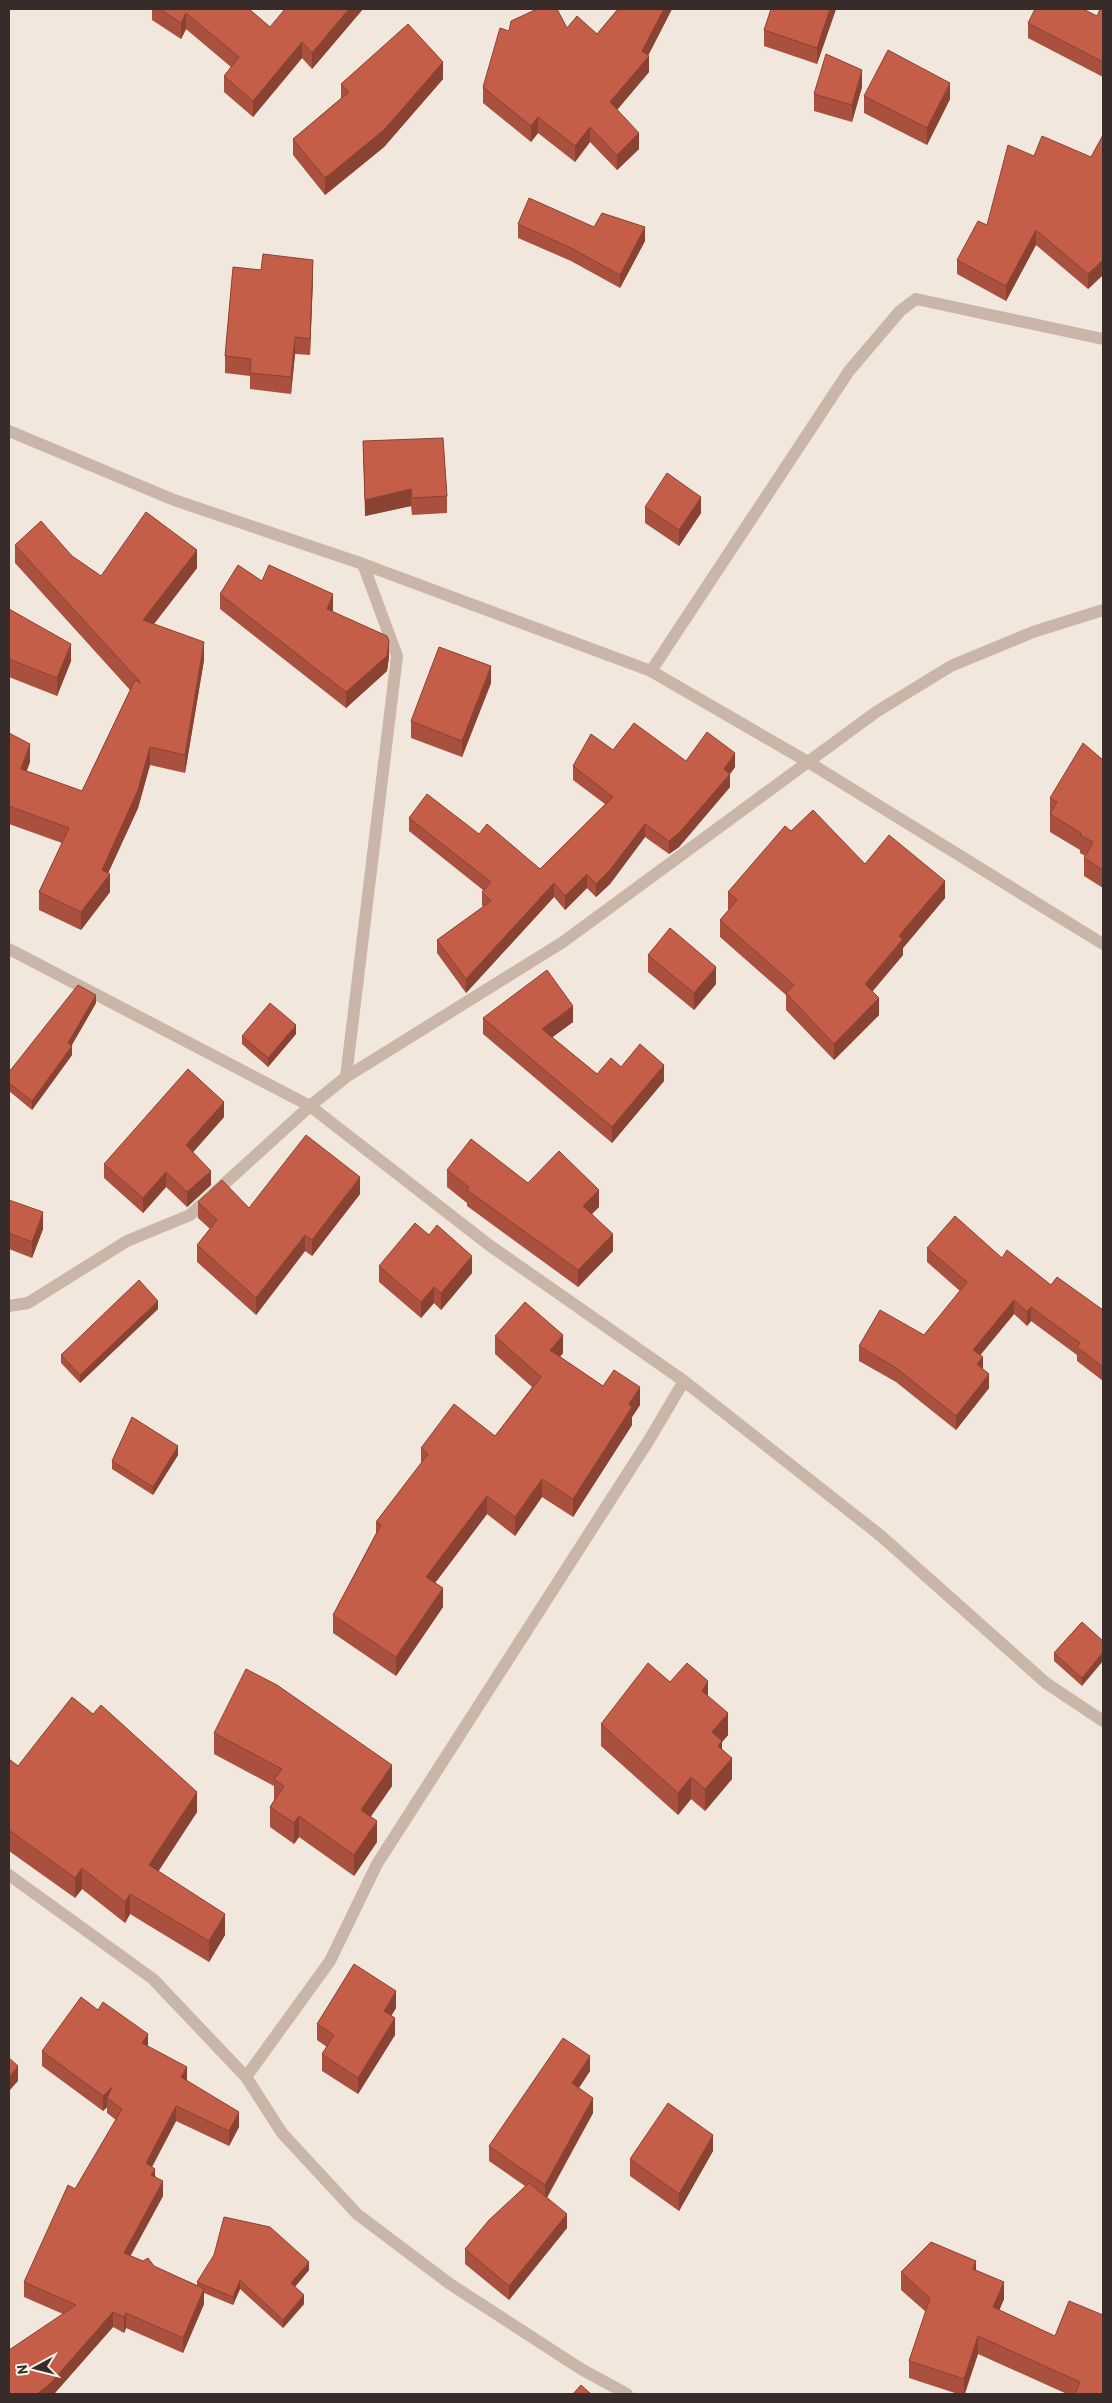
<svg xmlns="http://www.w3.org/2000/svg" width="1112" height="2403" viewBox="0 0 1112 2403" font-family="Barlow,sans-serif">
  <style>
    .lines { fill: none; stroke-linecap: round; stroke-linejoin: round }
    .minor { stroke: #cab6a9; stroke-width: 12 }
    .wall { fill: #a9513e }
    .shaded-wall { fill: #8a4232 }
    .building { fill: #c55e48; stroke: #8a4232 }
  </style>
  <rect width="100%" height="100%" fill="#f2e7dd"/>
  <g class="lines">
    <path class="minor" d="M9,431l165,69 189,64 288,107 157,91 295,182
      M651,671l198,-300 51,-60 16,-12 187,40
      M9,949l301,157 179,139 195,136 197,155 165,147 57,38
      M346,1077l51,-421 -34,-92
      M9,1306l19,-3 99,-62 63,-26 120,-109 36,-29 217,-135 313,-230 75,-46 82,-34 70,-22
      M9,1875l144,104 93,98 36,56 75,81 93,70 131,85 46,25
      M246,2077l84,-116 47,-97 272,-424 35,-59"/>
  </g>
  <path class="wall" d="M152,9h97l21,18 93,-18 -51,60 -10,-11 -49,59 -29,-25v-16l7,-9 -45,-38 -5,10 -29,-19z
    M618,9h54l-24,47 1,16 -32,38 22,39 -22,21 -27,-28 -15,20 -37,-29 -7,9 -48,-39v-16l26,-56 58,-3 30,6z
    M836,9l-19,55 -53,-18v-16z
    M1103,9v68l-75,-39v-15l69,-7z
    M443,79l-59,68 -59,48 -32,-40v-16l48,-41v-14z
    M862,87l-10,35 -38,-11v-17z
    M864,96l86,3 -23,46 -63,-32z
    M1103,135v140l-15,14 -52,-44 -30,56 -49,-27v-14l30,-35 47,-69 57,1z
    M518,224l76,3 51,14 -25,47 -49,-27 -53,-23z
    M313,277l-3,78 -15,-1 -4,40 -41,-5v-13l-25,-3v-17z
    M363,441l84,55v17l-35,2 -1,-9 -46,10z
    M645,507l56,6 -22,33 -34,-23z
    M15,545l57,11 29,20 96,-8 -43,56 50,36 -19,113 -35,-8 -12,43 -30,65 2,19 -29,38 -42,-20v-18l23,-49 -53,-19v-91l21,29 -4,9 56,20 48,-101 -115,-127z
    M262,581l71,29 -1,1 57,46 -2,14 -41,37 -126,-99v-15z
    M9,609l62,52 -14,35 -48,-19z
    M491,683l-29,74 -51,-19v-17z
    M613,750l73,11 49,6 -5,7v13l-51,60 -10,7 -24,-17 -35,47 -14,13 -9,-9 -22,22 -11,-13 -88,96 -29,-40v-13l46,-33 -1,-2v-13l1,-2 -74,-59v-13l70,16 61,35 65,-65 -32,-24v-14z
    M1103,760v128l-19,-12v-18l1,-2 -5,-3v-3l-30,-18v-34z
    M791,831l74,33 80,34 -42,50v7l-31,37 7,23 -45,45 -48,-50v-15l-66,-58v-17l9,-10 -1,-1v-17z
    M648,955l68,29 -22,26 -46,-38z
    M96,1003l-25,43 1,9 -40,55 -23,-19v-19z
    M483,1018l90,4 -21,15 45,37 24,-7 43,14 -52,62 -129,-109z
    M296,1034l-28,33 -26,-23v-8z
    M224,1117l-31,35 18,33 -24,22 -21,-20 -23,26 -39,-35v-14z
    M447,1170l81,13 71,24 -7,7 21,37 -35,36 -111,-81v-3l-20,-16z
    M360,1194l-48,62 -7,-5 -49,64 -59,-53v-17l13,-16 -12,-11v-16l51,6z
    M9,1200l34,29 -11,29 -23,-9z
    M429,1235l43,38 -31,37 -7,-7 -13,15 -42,-36v-16z
    M927,1248l75,10 49,27 52,25v71l-26,-20v-6l-46,-34 -4,5 -13,-12 -34,41 3,14 6,19 -33,42 -60,-48 -37,-21v-15l65,-11 36,-44 -33,-29z
    M158,1309l-78,74 -19,-20v-8z
    M495,1336l68,17 -3,4 43,29 37,19 -8,12v8l-59,92 -31,-20 -27,39 -28,-22 -52,69 8,24 -47,69 -63,-43v-18l43,-82v-11l45,-58v-16l74,-12 37,-49 -37,-33z
    M178,1455l-25,40 -41,-26v-8z
    M1082,1622v64l-28,-25v-8z
    M670,1682l38,14 20,39 -6,7v7l10,30 -27,32 -14,-12 -13,16 -77,-69v-22z
    M214,1733l178,53 -22,31 7,25 -23,34 -55,-39 -5,7 -24,-17v-20l4,-7v-14l-60,-32z
    M9,1759l9,7 179,46 -39,59 67,64 -16,27 -79,-48 -5,9 -43,-34 -7,9 -66,-47z
    M396,2008l-5,8 4,19 -37,59 -36,-23v-17l5,-7 -10,-7v-16z
    M148,2046l91,81 -10,19 -53,-25 -24,46 11,29 -33,60 67,29v-3l112,-12 -14,17 9,17 -21,24 -43,-39 -7,16 -29,-12v11l-21,49 -57,-25 -2,5 -11,-6 -59,67h-45l54,-80 -39,-17v-15l51,-93 41,-69 -9,-7v-6l-4,4 -61,-45v-15z
    M590,2071l-11,17 14,25 -46,85 20,30 -58,72 -44,-36v-15l60,-63 -36,-25v-15z
    M713,2151l-34,60 -49,-35v-17z
    M976,2270l28,29 -5,11 104,84h-36l-89,-40 -13,40h-7l-49,-16v-17l17,-49 -25,-22v-18z"/>
  <path class="shaded-wall" d="M349,9h14l-51,60v-16z
    M664,9h8l-27,52 4,-5v16l-39,46v-16l32,-51z
    M830,9h6l-19,55v-16z
    M186,13v16l-5,10v-16z
    M302,42v16l-49,59v-16z
    M443,62v17l-59,68 -59,48v-17z
    M862,70v17l-10,35v-17z
    M950,83v16l-23,46v-17z
    M538,117v16l-7,9v-16z
    M590,127v15l-15,20v-16z
    M639,133v16l-22,21v-15z
    M645,227v14l-25,47v-13z
    M1036,230v15l-30,56v-15z
    M313,260v17l-3,78v-16z
    M1103,260v15l-15,14v-15z
    M295,337v17l-4,40v-17z
    M411,489v17l-46,10v-16z
    M701,497v16l-22,33v-16z
    M197,550v18l-54,70v-18z
    M333,594v16l-6,14v-15z
    M389,641v16l-2,14 -41,37v-16z
    M204,642v18l-19,113v-18z
    M71,644v17l-14,35v-18z
    M491,666v17l-29,74v-16z
    M30,744v18l-9,25v-18z
    M150,747v18l-12,43 -33,72 5,-6v18l-29,38v-18l21,-42z
    M735,753v14l-5,7v13l-51,60 -10,7v-13l55,-72z
    M645,824v13l-35,47 -14,13v-13z
    M587,874v14l-22,22v-14z
    M945,881v17l-42,50v7l-38,45v-16l34,-48z
    M554,883v14l-88,96v-14z
    M716,967v17l-22,26v-17z
    M96,995v8l-28,49v-9z
    M879,998v17l-45,45v-16z
    M573,1006v16l-31,23v-16z
    M296,1025v9l-28,33v-9z
    M72,1046v9l-40,55v-9z
    M664,1065v16l-52,62v-16z
    M224,1102v15l-38,43v-15z
    M211,1171v14l-24,22v-15z
    M166,1172v15l-23,26v-15z
    M360,1177v17l-48,62v-16z
    M599,1190v17l-16,15v-16z
    M43,1212v17l-11,29v-16z
    M613,1234v17l-35,36v-17z
    M305,1235v16l-49,64v-17z
    M472,1256v17l-31,37v-17z
    M434,1287v16l-13,15v-16z
    M1014,1300v14l-41,50v-14z
    M158,1301v8l-78,74v-8z
    M1031,1307v14l-4,5v-14z
    M563,1335v18l-13,15v-18z
    M983,1357v15l-6,-8z
    M989,1374v14l-33,42v-14z
    M640,1387v18l-8,12v8l-59,92v-18l56,-95z
    M178,1446v9l-25,40v-8z
    M542,1479v18l-27,39v-19z
    M487,1496v18l-61,81v-18z
    M443,1588v19l-47,69v-19z
    M1103,1652v9l-21,25v-8z
    M708,1681v22l-6,-12z
    M728,1713v22l-6,7v21l-10,-31z
    M732,1758v21l-27,32v-22z
    M392,1765v21l-31,45v-21z
    M691,1777v22l-13,16v-22z
    M197,1792v20l-48,74v-21z
    M299,1816v21l-5,7v-21z
    M377,1821v21l-23,34v-21z
    M82,1868v21l-7,9v-20z
    M130,1894v20l-5,9v-21z
    M225,1914v21l-16,27v-21z
    M396,1991v17l-12,20v-17z
    M395,2018v17l-37,59v-16z
    M148,2034v16l-6,-7z
    M590,2056v15l-18,27v-15z
    M18,2066v15l-9,10v-14z
    M187,2067v15l-6,-5z
    M112,2087l-5,11v9l-4,4v-15z
    M593,2098v15l-48,87v-15z
    M176,2106v15l-30,57v-15z
    M239,2112v15l-10,19v-15z
    M713,2135v16l-34,60v-17z
    M155,2169v15l-4,-9z
    M163,2181v15l-39,72v-15z
    M567,2214v14l-58,72v-14z
    M976,2261v18l-3,-10z
    M309,2262v8l-18,21v-8z
    M240,2280v9l-7,16v-8z
    M1004,2282v17l-11,26v-18z
    M204,2289v15l-21,49v-15z
    M304,2295v9l-21,24v-8z
    M113,2312v15l-59,67h-17z
    M126,2313v15l-2,5v-16z
    M978,2336v18l-14,40v-15z"/>
  <path class="building" d="M160,9h89l21,18 15,-18h64l-37,44 -10,-11 -49,59 -29,-25 15,-19 -53,-44 -5,10z
    M537,9h20l10,19 10,-12 20,18 21,-25h46l-22,42 7,5 -39,46 29,31 -22,22 -27,-28 -15,19 -37,-29 -7,9 -48,-39 17,-59 9,3 2,-10z
    M771,9h59l-13,39 -53,-18z
    M1035,9h48l14,7 3,-7h3v53l-75,-39z
    M408,24l35,38 -59,68 -59,48 -32,-39 56,-47 -8,-8z
    M888,50l62,33 -23,45 -63,-32z
    M826,54l36,16 -10,35 -38,-11z
    M1103,135v125l-15,14 -52,-44 -30,56 -49,-26 21,-39 9,4 21,-80 26,11 8,-20 49,21z
    M529,198l65,29 8,-14 43,14 -25,48 -49,-27 -53,-24z
    M263,254l50,6 -3,79 -15,-2 -4,40 -41,-4 1,-14 -26,-3 8,-89 28,3z
    M443,438l4,58 -35,2 -1,-9 -46,11 -2,-59z
    M667,473l34,24 -22,33 -34,-23z
    M146,512l51,38 -54,70 61,22 -19,113 -35,-8 -12,43 -36,80 8,4 -29,38 -42,-20 30,-64 -60,-22v-73l21,11 -9,25 61,22 53,-111 6,3 -126,-138 26,-24 31,35 29,20z
    M238,565l24,16 7,-16 64,29 -6,15 60,27 2,5 -2,15 -41,36 -126,-98z
    M9,609l62,35 -14,34 -48,-19z
    M439,647l52,19 -29,75 -51,-20z
    M634,723l52,38 21,-29 28,21 -11,16 6,5 -51,59 -10,8 -24,-17 -35,46 -14,14 -9,-10 -22,22 -11,-13 -88,96 -29,-39 54,-39 -9,-9 9,-10 -82,-64 18,-24 52,40 8,-10 53,45 73,-72 -40,-31 18,-32 22,16z
    M1083,743l20,17v110l-19,-12 9,-16 -13,-7 1,-2 -31,-19 7,-12 -7,-4z
    M813,810l52,54 24,-29 56,46 -46,55 4,3 -38,45 14,14 -45,46 -48,-51 8,-8 -74,-65 17,-20 -9,-8 57,-66 6,5z
    M670,928l46,39 -22,26 -46,-38z
    M547,970l26,36 -31,23 55,45 14,-16 10,9 19,-23 24,21 -52,62 -129,-109z
    M78,985l18,10 -28,48 4,3 -40,55 -23,-18v-11z
    M270,1003l26,22 -28,33 -26,-22z
    M188,1069l36,33 -38,43 25,26 -24,21 -21,-20 -23,26 -39,-34z
    M306,1135l54,42 -48,63 -7,-5 -49,63 -59,-53 20,-25 -19,-18 24,-22 27,28z
    M471,1139l57,44 31,-32 40,39 -16,16 30,28 -35,36 -111,-80 2,-3 -22,-17z
    M9,1200l34,12 -11,30 -23,-9z
    M955,1216l47,42 5,-8 44,35 6,-8 46,33v57l-26,-20 3,-4 -49,-36 -4,5 -13,-12 -41,50 10,7 -6,7 12,10 -33,42 -60,-48 -37,-22 21,-36 44,25 43,-53 -40,-34z
    M415,1223l14,12 8,-10 35,31 -31,37 -7,-6 -13,15 -42,-36z
    M139,1280l19,21 -78,74 -19,-20z
    M525,1302l38,33 -13,15 53,36 11,-16 26,17 -11,17 3,3 -59,92 -31,-20 -27,38 -28,-21 -61,81 17,11 -47,69 -63,-42 48,-90 -5,-3 52,-68 -7,-6 33,-44 41,32 46,-59 -46,-41z
    M132,1417l46,29 -25,41 -41,-26z
    M1082,1622l21,19v11l-21,26 -28,-25z
    M648,1663l22,19 17,-19 21,18 -6,10 26,22 -16,19 10,9 -4,5 14,12 -27,31 -14,-12 -13,16 -77,-69z
    M246,1669l31,16 115,80 -31,45 16,11 -23,34 -55,-39 -5,7 -24,-16 14,-21 -10,-7 8,-10 -68,-36z
    M72,1697l21,17 8,-9 96,87 -48,73 76,49 -16,27 -79,-47 -5,8 -43,-34 -7,10 -66,-48v-71l9,7z
    M354,1964l42,27 -12,20 11,7 -37,60 -36,-24 12,-19 -17,-11z
    M81,1997l17,13 5,-8 45,32 -6,9 45,24 -6,10 58,35 -10,19 -53,-25 -30,57 9,6 -4,6 12,6 -39,72 19,8 5,-3 6,8 50,23 -21,49 -57,-25 -2,4 -11,-5 -64,73 -12,9h-28v-44l67,-45 -52,-23 44,-97 7,4 47,-80 -15,-11 5,-11 -9,9 -61,-45z
    M563,2038l27,18 -18,27 21,15 -48,87 -56,-39z
    M9,2058l9,8 -9,11z
    M668,2103l45,32 -34,59 -49,-35z
    M529,2183l38,31 -58,72 -44,-37 24,-29z
    M224,2217l46,10 39,35 -18,21 13,12 -21,25 -43,-40 -7,17 -36,-15 17,-27z
    M931,2242l45,19 -3,8 31,13 -11,25 62,29 14,-35 34,14v79h-28l5,-12 -102,-46 -14,43 -55,-18 21,-63 -29,-26z
    M581,2385l10,9h-18z"/>
  <rect width="1112" height="2403" fill="none" stroke="#372c29" stroke-width="20"/>
  <g transform="translate(35 2368) rotate(263)" stroke="#faf1e9" stroke-width="4" paint-order="stroke">
  <path d="M0-4L9 19L0 12L-9 19Z" fill="#372c29"/>
  <text y="-8" font-size="14" font-weight="bold" text-anchor="middle" fill="#372c29">N</text>
  </g>
</svg>
